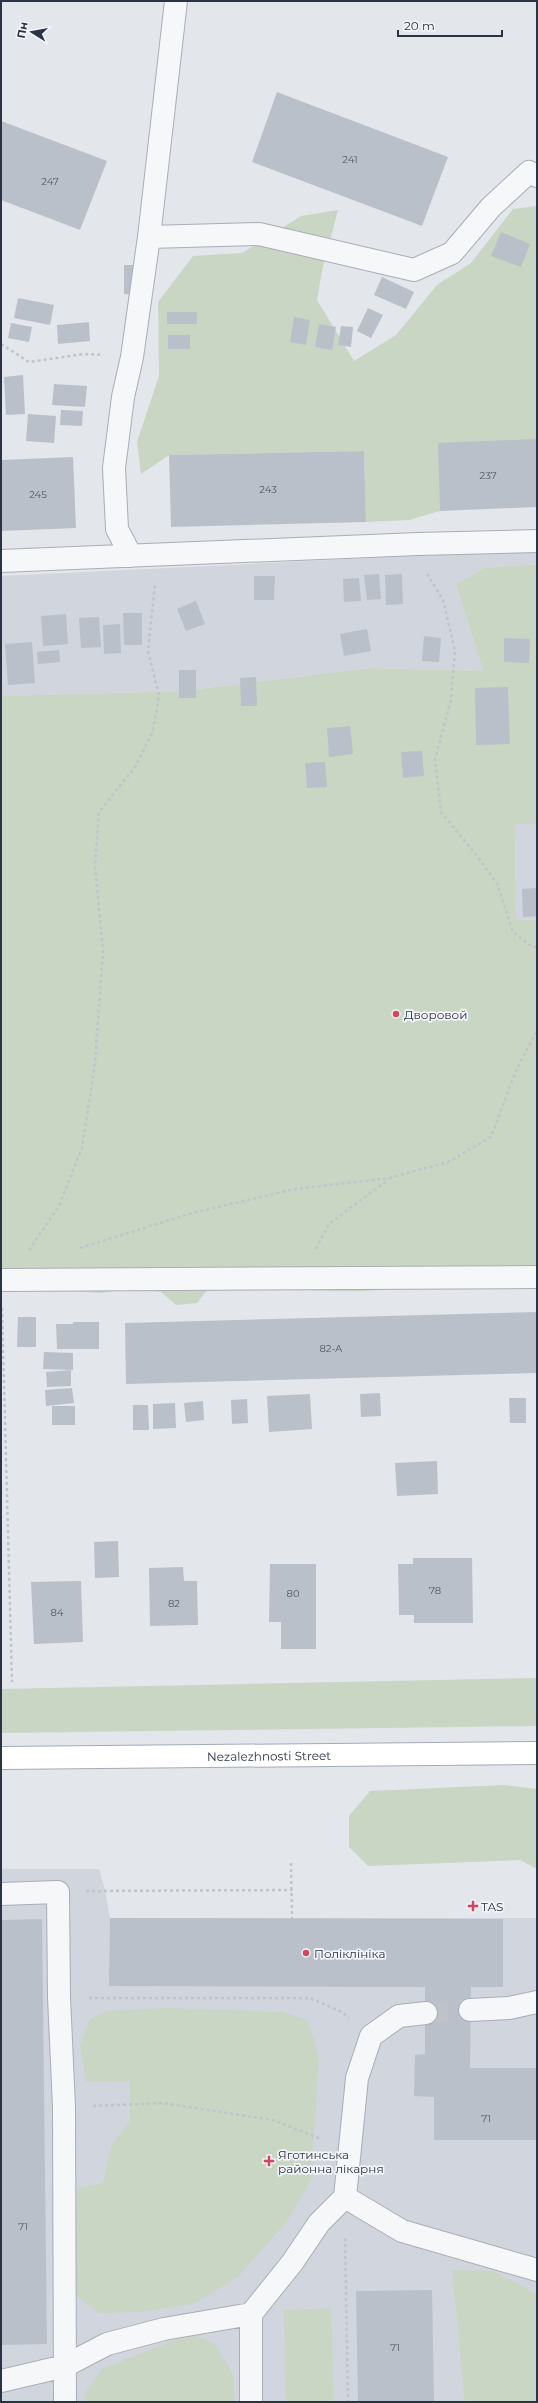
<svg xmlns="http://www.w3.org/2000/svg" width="538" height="2403" viewBox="0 0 538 2403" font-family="Montserrat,sans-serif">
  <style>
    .built { fill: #d1d5dd }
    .green { fill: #c9d6c4 }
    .building { fill: #bac0c9 }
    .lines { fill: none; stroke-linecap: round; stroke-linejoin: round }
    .minor-tunnel { stroke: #bec2ca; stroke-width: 22; stroke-dasharray: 22 11; stroke-linecap: butt }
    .minor-casing { stroke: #a8adb6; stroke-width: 24 }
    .major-casing { stroke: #a2abb8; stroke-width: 24 }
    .path { stroke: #c1c4ca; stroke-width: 2.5; stroke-dasharray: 3 3; stroke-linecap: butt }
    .minor { stroke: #f6f7f9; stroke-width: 22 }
    .major { stroke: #fff; stroke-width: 22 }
    .poi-dot { fill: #d3465d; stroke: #f3f5f8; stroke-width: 1.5 }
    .labels { text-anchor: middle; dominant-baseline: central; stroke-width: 3.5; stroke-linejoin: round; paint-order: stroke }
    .number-label { font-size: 10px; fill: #4e5765 }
    .poi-label { font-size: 12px; fill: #2a3444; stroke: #f3f5f8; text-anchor: start }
    .street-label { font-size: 12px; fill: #2a3444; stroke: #f3f5f8 }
  </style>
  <rect width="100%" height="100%" fill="#e3e6eb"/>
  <path class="built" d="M537,550v14l-53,4 -28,16 27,87 -113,-3 -188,23 -181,5v-120z
    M515,824h22v96l-21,-1z
    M1,1869h98l6,21 5,28h427v484h-536z"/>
  <path class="green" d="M537,206v233l-97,72 -31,9 -43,2 -2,-71 -195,4 -28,19 -4,-32 22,-66 -1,-74 35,-46 49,-3 59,-37 37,-6 -16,61 -5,29 37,61 42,-26 41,-50 34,-22 42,-54z
    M537,564v260h-22l1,95 21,1v347l-129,18c-34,9 -70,6 -105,5l10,-23 -102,1 -3,21 -11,14 -21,2 -15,-13 -27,-4 -33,5 -40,-3 14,-22h-74v-572l181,-5 188,-23 113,3 -27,-87 28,-16z
    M537,1678v48l-536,7v-44z
    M505,1785l32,4v80l-17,-9 -152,6 -19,-19v-31l21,-25z
    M169,2008l114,4 25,8 11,37 -8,123 -24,41 -49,56 -45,27 -54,8 -40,1 -25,-19 3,-106 26,-5 9,-39 18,-23v-40l-44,1 -6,-36 10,-27 17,-8z
    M452,2270l41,1 44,23v108h-72z
    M331,2308l3,94h-48l-2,-92z
    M196,2336l19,8 18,31 1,27h-149v-9l17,-24 70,-28z"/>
  <path class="building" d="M277,92l171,65 -26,69 -170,-64z
    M1,121l106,40 -27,69 -79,-30z
    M501,232l29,12 -9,23 -30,-11z
    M124,265h14l-1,30 -13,-1z
    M382,277l32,15 -8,17 -32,-14z
    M18,298l36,7 -4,20 -36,-7z
    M368,308l15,7 -12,23 -14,-7z
    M167,312h30v12h-30z
    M294,317l16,3 -4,25 -16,-3z
    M89,322l1,19 -32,3 -1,-19z
    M11,323l21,4 -3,15 -21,-4z
    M319,324l17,3 -4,23 -17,-3z
    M341,326l12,1 -2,20 -13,-2z
    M168,335h22v14h-22z
    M23,375l2,39 -19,1 -2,-38z
    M54,384l33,2 -2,21 -33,-2z
    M61,410l22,1 -1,15 -22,-1z
    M28,414l28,2 -2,27 -28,-2z
    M537,439v68l-97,4 -2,-68z
    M364,451l2,71 -195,5 -2,-72z
    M73,457l3,71 -75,3v-71z
    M379,574l2,25 -14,1 -3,-25z
    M402,574l1,30 -17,1 -1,-30z
    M254,576h21l-1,24h-20z
    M359,578l2,23 -17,1 -1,-23z
    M196,601l9,23 -19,7 -9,-22z
    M123,613h19v32h-18z
    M66,614l2,30 -25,2 -2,-30z
    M99,617l2,30 -20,1 -2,-30z
    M120,624l1,29 -17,1 -1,-29z
    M367,629l4,22 -27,5 -4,-22z
    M424,636l17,2 -2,24 -17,-1z
    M504,638l26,1 -1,24 -25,-1z
    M32,642l3,41 -27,2 -3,-41z
    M59,650l1,12 -22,2 -1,-12z
    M179,670h17v28h-17z
    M256,677l1,29h-16l-1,-28z
    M508,687l2,57 -34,1 -1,-57z
    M350,726l3,28 -24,3 -2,-29z
    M422,751l2,25 -21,2 -2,-26z
    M325,762l2,25 -20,1 -2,-25z
    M537,888v28l-14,1 -1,-28z
    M537,1312v61l-411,11 -1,-61z
    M18,1317h18v30h-19z
    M73,1322h26v27h-42l-1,-25h17z
    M44,1352l29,1v17l-30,-1z
    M71,1370v16l-24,1 -1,-15z
    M72,1388l2,15 -28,3 -1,-16z
    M380,1393l1,23 -20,1 -1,-23z
    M310,1394l2,35 -43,3 -2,-36z
    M509,1398h17v25h-16z
    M247,1399l1,24 -16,1 -1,-24z
    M203,1401l1,19 -18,2 -2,-19z
    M175,1403l1,25 -23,1v-25z
    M133,1405h15l1,25h-16z
    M52,1406h23v19h-23z
    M437,1461l1,33 -41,2 -2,-33z
    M118,1541l1,36 -24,1 -1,-36z
    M413,1558h59l1,65h-59v-8h-15l-1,-51h15z
    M270,1564h46v85h-35v-27h-12z
    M183,1567l1,14h13l1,44 -48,1 -1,-58z
    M81,1581l2,61 -49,2 -3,-62z
    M110,1918l393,1v68h-32l-1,81h67v72h-103v-43l-20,-1 1,-41 10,-1v-67l-316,-1z
    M42,1919l5,425 -46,1v-425z
    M432,2290l2,112h-76l-2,-111z"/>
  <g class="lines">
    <path class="minor-tunnel" d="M426,2013l44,-3"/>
    <defs>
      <path id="minor" d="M176,1l-27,236 110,-3 155,36 38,-17 39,-46 38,-35 8,4
        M131,556l-14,-27 -3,-61 9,-71 9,-40 17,-120
        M1,561l417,-17 119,-3
        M1,1280l536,-3
        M1,1894l57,-2 1,105 5,110 1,295
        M470,2010l39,-2 28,-6
        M345,2197l57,34 135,39
        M1,2381l64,-15 42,-22 57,-15 87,-15
        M251,2402v-88l41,-51 27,-40 26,-26 12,-119 14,-42 28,-20 27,-3"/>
      <g id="major">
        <path id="s1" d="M1,1758l536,-5"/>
      </g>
    </defs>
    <use href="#minor" class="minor-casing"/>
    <use href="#major" class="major-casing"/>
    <path class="path" d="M1,344l28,18 55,-8 19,1
      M427,574l16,26 12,51 -4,49 -16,59 6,53 37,45 19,27 16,48 18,14 6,1
      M80,1248l112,-35 103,-24 94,-11 59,-16 43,-25 24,-64 22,-43
      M316,1249l13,-25 60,-45
      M29,1250l30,-44 23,-58 13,-85 8,-112 -8,-85 4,-54 36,-45 18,-36 6,-36 -11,-44 7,-67
      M2,1308l10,374
      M291,1863l1,56
      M86,1891l206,-1
      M89,1998h221l32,14 7,6
      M93,2106l70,-3 110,17 48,19
      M345,2238l3,164"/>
    <use href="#minor" class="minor"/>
    <use href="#major" class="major"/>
  </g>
  <g class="poi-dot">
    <circle cx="396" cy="1014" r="4"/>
    <path d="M471 1900h4v4h4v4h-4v4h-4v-4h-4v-4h4z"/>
    <circle cx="306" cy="1953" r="4"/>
    <path d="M267 2155h4v4h4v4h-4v4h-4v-4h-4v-4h4z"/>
  </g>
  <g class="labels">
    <g class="number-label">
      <text x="350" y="159">241</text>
      <text x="50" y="181">247</text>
      <text x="488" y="475">237</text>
      <text x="268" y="489">243</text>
      <text x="38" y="494">245</text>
      <text x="331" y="1348">82-А</text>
      <text x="435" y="1590">78</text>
      <text x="293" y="1593">80</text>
      <text x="174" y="1603">82</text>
      <text x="57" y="1612">84</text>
      <text x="486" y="2118">71</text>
      <text x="23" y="2226">71</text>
      <text x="395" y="2347">71</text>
    </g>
    <g class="poi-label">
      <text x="404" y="1014">Дворовой</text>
      <text x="481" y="1906">TAS</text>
      <text x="314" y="1953">Поліклініка</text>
      <text x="278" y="2154">Яготинська<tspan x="278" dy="14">районна лікарня</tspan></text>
    </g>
    <g class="street-label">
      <text stroke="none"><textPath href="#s1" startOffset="268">Nezalezhnosti Street</textPath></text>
    </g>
  </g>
  <rect width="538" height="2403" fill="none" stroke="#2a3444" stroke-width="4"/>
  <g transform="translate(32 32) rotate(281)" stroke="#f3f5f8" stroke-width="3" paint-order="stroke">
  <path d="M0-3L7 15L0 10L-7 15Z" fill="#2a3444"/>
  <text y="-6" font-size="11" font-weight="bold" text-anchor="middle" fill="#2a3444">Пн</text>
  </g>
  <path d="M398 30v6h104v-6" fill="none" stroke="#2a3444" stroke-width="2"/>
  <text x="404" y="30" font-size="12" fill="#2a3444" stroke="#f3f5f8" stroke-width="3" paint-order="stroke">20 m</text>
</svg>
